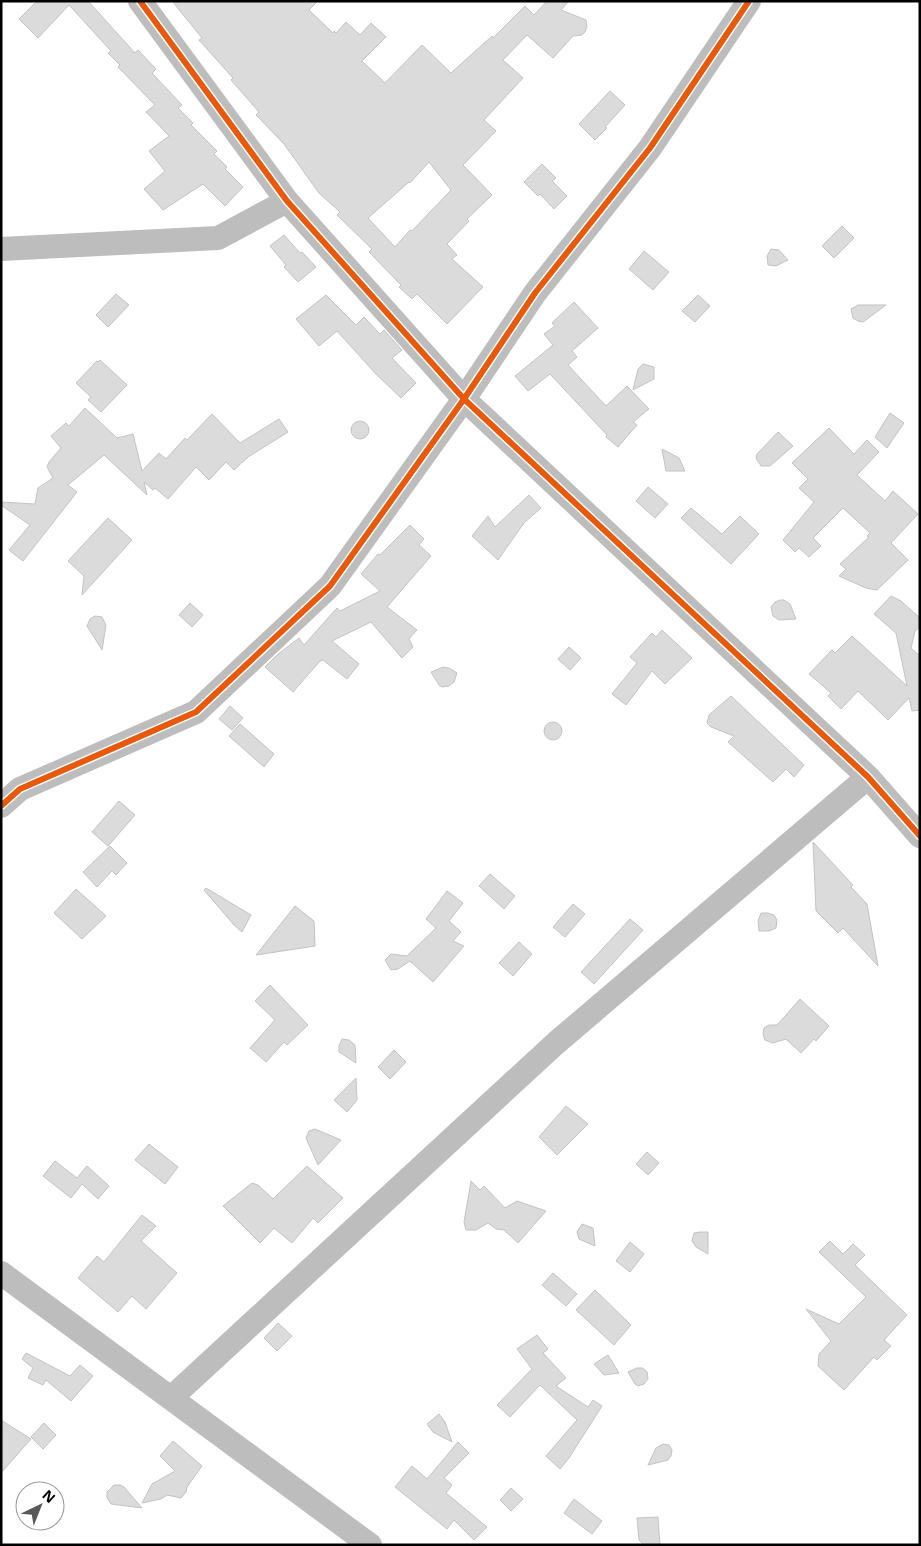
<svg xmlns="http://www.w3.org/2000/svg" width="921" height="1546" viewBox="0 0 921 1546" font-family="'Noto Sans',sans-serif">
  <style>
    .building { fill: #dbdbdb; stroke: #c3c3c3; fill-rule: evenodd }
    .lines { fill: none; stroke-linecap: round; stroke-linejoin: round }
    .minor { stroke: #bdbdbd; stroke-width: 24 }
    .cycleway-casing { stroke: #fff; stroke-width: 9 }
    .cycleway { stroke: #e8590c; stroke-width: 6 }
  </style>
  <rect width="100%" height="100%" fill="#fff"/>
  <path class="building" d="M37,1h51l47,52 3,-3 18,19 -4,4 30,32 -4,3 15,15 -2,2 26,26 -3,3 13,13 -2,2 18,18 -18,19 -22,-22 -40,26 -19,-21 21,-18 -16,-20 20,-15 -23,-24 9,-7 -37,-38 2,-2 -12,-12 3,-2 -42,-46 -31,33 -19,-19z
    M172,1h146l-9,9 24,23 1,-2 2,2 10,-11 14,13 11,-12 15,14 -24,24 23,22 37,-38 29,28 41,-37 1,2 32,-32 9,9 13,-14h22l-8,9 25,10 1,7 -2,5 -3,3 -9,1 -20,22 -26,-23 -24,25 20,18 -39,42 12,11 -33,34 29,30 -25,24 2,2 -22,23 10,11 -5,4 31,28 -36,37 -30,-30 -5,5 -13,-12 2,-2 -32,-33 3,-3 -35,-34 3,-3 -21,-19 -35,-49 -28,-29 3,-3 -28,-32 2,-2 -34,-38 3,-2zM429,162l22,28 -39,41 -2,-1 -15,17 -27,-29 41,-36 1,1z
    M610,91l15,14 -20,22 2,1 -12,12 -16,-16z
    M542,164l14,14 -4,3 15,15 -13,13 -14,-15 -2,2 -14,-14z
    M842,226l12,12 -20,20 -12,-12z
    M284,235l16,18 2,-1 14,15 -18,15 -14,-15 2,-2 -16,-19z
    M771,249l8,1 9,10 -12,6 -8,-1 -1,-9z
    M644,251l25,21 -16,18 -24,-21z
    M116,294l13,11 -21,22 -12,-12z
    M326,295l30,30 8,-8 16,17 4,-4 18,20 -10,8 24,25 -15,15 -25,-24 -39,-43 -18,15 -23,-27z
    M698,295l12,11 -15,16 -13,-11z
    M574,302l24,26 -26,23 5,6 -9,8 38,41 21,-20 22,23 -16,13 4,3 -19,22 -12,-10 1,-2 -57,-61 -22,17 -13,-15 38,-31 -9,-11 11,-8 -3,-3z
    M858,305h28l-23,17 -5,-1 -5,-3 -2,-9z
    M100,360l27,25 -26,27 -13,-12 3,-3 -15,-14 21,-22 1,1z
    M643,364l11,3v12l-21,11 5,-21z
    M85,408l32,30 16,-4 9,37 17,-18 7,6 19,-21 2,2 25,-26 28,29 39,-24 9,13 -40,25 -14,13 -8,-8 -17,18 -13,-13 -28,32 -13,-11 -2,2 -9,-8 3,13 -43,-40 -36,30 9,7 -54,69 -14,-11 21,-25 -29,-20v-3l34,2 3,-16 15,-10 -6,-11 2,-5 12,-14 -10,-12 15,-13 3,3z
    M890,413l14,10 -17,25 -12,-11z
    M351 430a9 9 0 1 1 18 0a9 9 0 1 1-18 0Z
    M829,428l25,26 13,-14 12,12 -22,23 28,26 8,-10 25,23 -27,29 17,17 -31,30 -11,-2 -27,-12 7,-7 -6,-5 29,-27 -2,-1 3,-3 -27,-25 -30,30 8,8 -12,11 -10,-9 -4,4 -12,-12 31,-38 -15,-14 9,-9 -16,-16z
    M778,432l15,14 -23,20h-9l-5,-8 1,-4z
    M662,449l17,9 6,13h-19z
    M648,487l20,17 -13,14 -19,-17z
    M529,495l12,13 -17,15 -26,37 -26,-24 16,-20 7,11z
    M691,508l31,26 18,-18 19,18 -28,30 -50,-46z
    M108,518l24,22 -50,55 2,-19 -16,-15z
    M410,525l14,14 -5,6 12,11 -44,51 30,23 -8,9 4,8 -11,11 -31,-36 -39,19 27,23 -12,15 -24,-19 -3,1 -27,31 -28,-25 12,-12 22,-17 5,7 33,-37 3,3 40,-20 -19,-17 17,-20 2,1z
    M891,596l10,5 19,17v9l-5,4 -4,17 9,8v54l-8,1 -3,-13 -21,22 -30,-29 -17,18 -13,-13 3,-3 -22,-19 23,-24 3,3 17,-17 55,50 -11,-53 -22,-19z
    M780,600h4l6,4 6,15 -17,1 -6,-4 -2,-9 4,-5z
    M190,603l13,12 -11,12 -13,-12z
    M95,616l7,1 4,8 -4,25 -15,-24 3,-7z
    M662,630l30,28 -27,26 -13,-13 -26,34 -14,-11 25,-31 -7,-6 22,-24 4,4z
    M569,647l12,11 -11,12 -12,-11z
    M443,667l6,1 8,5 -3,9 -5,4 -7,1 -3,-2 -8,-13z
    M731,696l73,69 -10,12 -8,-8 -13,13 -45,-40 6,-6 -23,-9 -4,-4 2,-8z
    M230,706l13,12 -11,12 -13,-11z
    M544 731a9 9 0 1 1 18 0a9 9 0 1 1-18 0Z
    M240,724l34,30 -10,13 -35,-31z
    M119,801l16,14 -27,31 -16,-14z
    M813,842l40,43 -2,2 16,17 11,62 -35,-38 -5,5 -22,-22z
    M110,846l17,17 -11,12 -4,-4 -15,16 -14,-15z
    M490,874l25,22 -11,13 -25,-23z
    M206,888l45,27 -9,17 -8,-7 -30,-35z
    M76,889l30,27 -24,23 -28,-26z
    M447,891l16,12 -14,18 12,11 -8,9 11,5 -31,36 -23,-21 -12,8 -7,1 -6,-10 6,-6 16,2 29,-28 -10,-9z
    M573,904l12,10 -20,23 -12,-10z
    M295,906l19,15 1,25 -59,9z
    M761,913h7l6,2 3,5 -1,8 -7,3h-10l-1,-10z
    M630,919l13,11 -49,54 -13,-12z
    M519,942l13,12 -19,22 -14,-13z
    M270,985l38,40 -21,20 -3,-3 -18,20 -16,-14 25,-28 -20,-19z
    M800,999l29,27 -13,15 -2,-2 -13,14 -15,-14 -13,4 -8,-3 -2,-6 1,-6 5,-3h8z
    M342,1039l7,1 6,5 1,18 -17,-11v-6z
    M394,1050l12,12 -16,17 -12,-12z
    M356,1078l1,22 -10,12 -13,-12z
    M566,1106l22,18 -31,31 -18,-18z
    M315,1129l26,11 -23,25 -12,-27 3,-7z
    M149,1144l29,23 -13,17 -30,-24z
    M647,1152l12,11 -11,12 -12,-11z
    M55,1161l22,17 10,-12 22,20 -11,13 -16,-15 -11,14 -28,-22z
    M307,1166l36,32 -25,25 -5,-5 -21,25 -18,-15 -14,15 -37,-37 29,-23 6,2 15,14z
    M471,1181l9,9 4,-4 21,22 12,-7 29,10 -28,32 -14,-13 -8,-1 -8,-6 -12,7h-10l-2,-8z
    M142,1215l14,11 -15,15 36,32 -31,36 -14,-13 -14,16 -40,-34 19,-22 7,6z
    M582,1224l11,4 2,18 -16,-7 -2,-7z
    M700,1232h8v22l-12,-7 -4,-6 2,-8z
    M830,1241l13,13 10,-10 12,11 -10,10 52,50 -23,25 7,6 -14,14 -3,-3 -30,33 -26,-24 1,-12 12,-13 -25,-32 33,15 27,-27 -47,-45z
    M630,1242l14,12 -14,18 -14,-11z
    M553,1273l24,21 -11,12 -24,-21z
    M595,1290l36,35 -17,20 -38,-35z
    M278,1323l14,13 -15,15 -13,-13z
    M537,1335l11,14 -5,4 23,25 -10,8 32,21 5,-7 9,6 -33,52 -9,11 -14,-13 31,-36 -37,-35 -30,32 -13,-12 35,-36 -15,-20z
    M26,1353l44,23 10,-11 13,11 -22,25 -25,-21 -3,5 -15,-7 5,-10 -11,-9z
    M608,1355l11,18 -15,2 -10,-11z
    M637,1368h6l4,4 1,7 -4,5 -6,2 -3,-2 -7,-12z
    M439,1414l6,8 7,20 -19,-10 -6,-8z
    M1,1420l30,19 -30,34z
    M44,1423l12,12 -13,14 -12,-12z
    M173,1441l29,25 -15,21 -1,5 -5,6 -14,-3 -6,4 -19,4 10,-19 23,-13 -15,-15z
    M458,1442l11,11 -25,25 8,7 -6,8 41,34 -13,13 -20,-20 -7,9 -52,-42 17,-21 15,13z
    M663,1444l6,1 3,5 -1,6 -3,4 -20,5 8,-17z
    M114,1485h6l4,2 18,21 -31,-4 -4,-6v-6z
    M511,1488l12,11 -12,12 -11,-11z
    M574,1499l28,22 -10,13 -28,-21z
    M658,1517l2,28h-16l-5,-5 -2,-22z"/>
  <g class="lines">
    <path class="minor" d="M140,1l147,200 177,198 404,378 52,59
      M1,249l217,-11 69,-37
      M1,806l19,-17 176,-77 134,-126 134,-187 71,-106 115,-145 99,-147
      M1,1273l369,272
      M171,1398l385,-355 312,-266"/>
    <defs>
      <path id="cycleway" d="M140,1l147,200 177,198 404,378 52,59
        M1,806l19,-17 176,-77 134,-126 134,-187 71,-106 115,-145 99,-147"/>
    </defs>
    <use href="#cycleway" class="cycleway-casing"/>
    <use href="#cycleway" class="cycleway"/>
  </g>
  <rect width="921" height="1546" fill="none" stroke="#000000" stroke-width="5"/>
  <g transform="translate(40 1506) rotate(43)"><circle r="24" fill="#ffffff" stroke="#999999"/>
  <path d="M0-4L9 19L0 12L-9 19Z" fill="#595959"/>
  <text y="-8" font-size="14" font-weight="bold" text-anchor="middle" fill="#000000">N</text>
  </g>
</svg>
